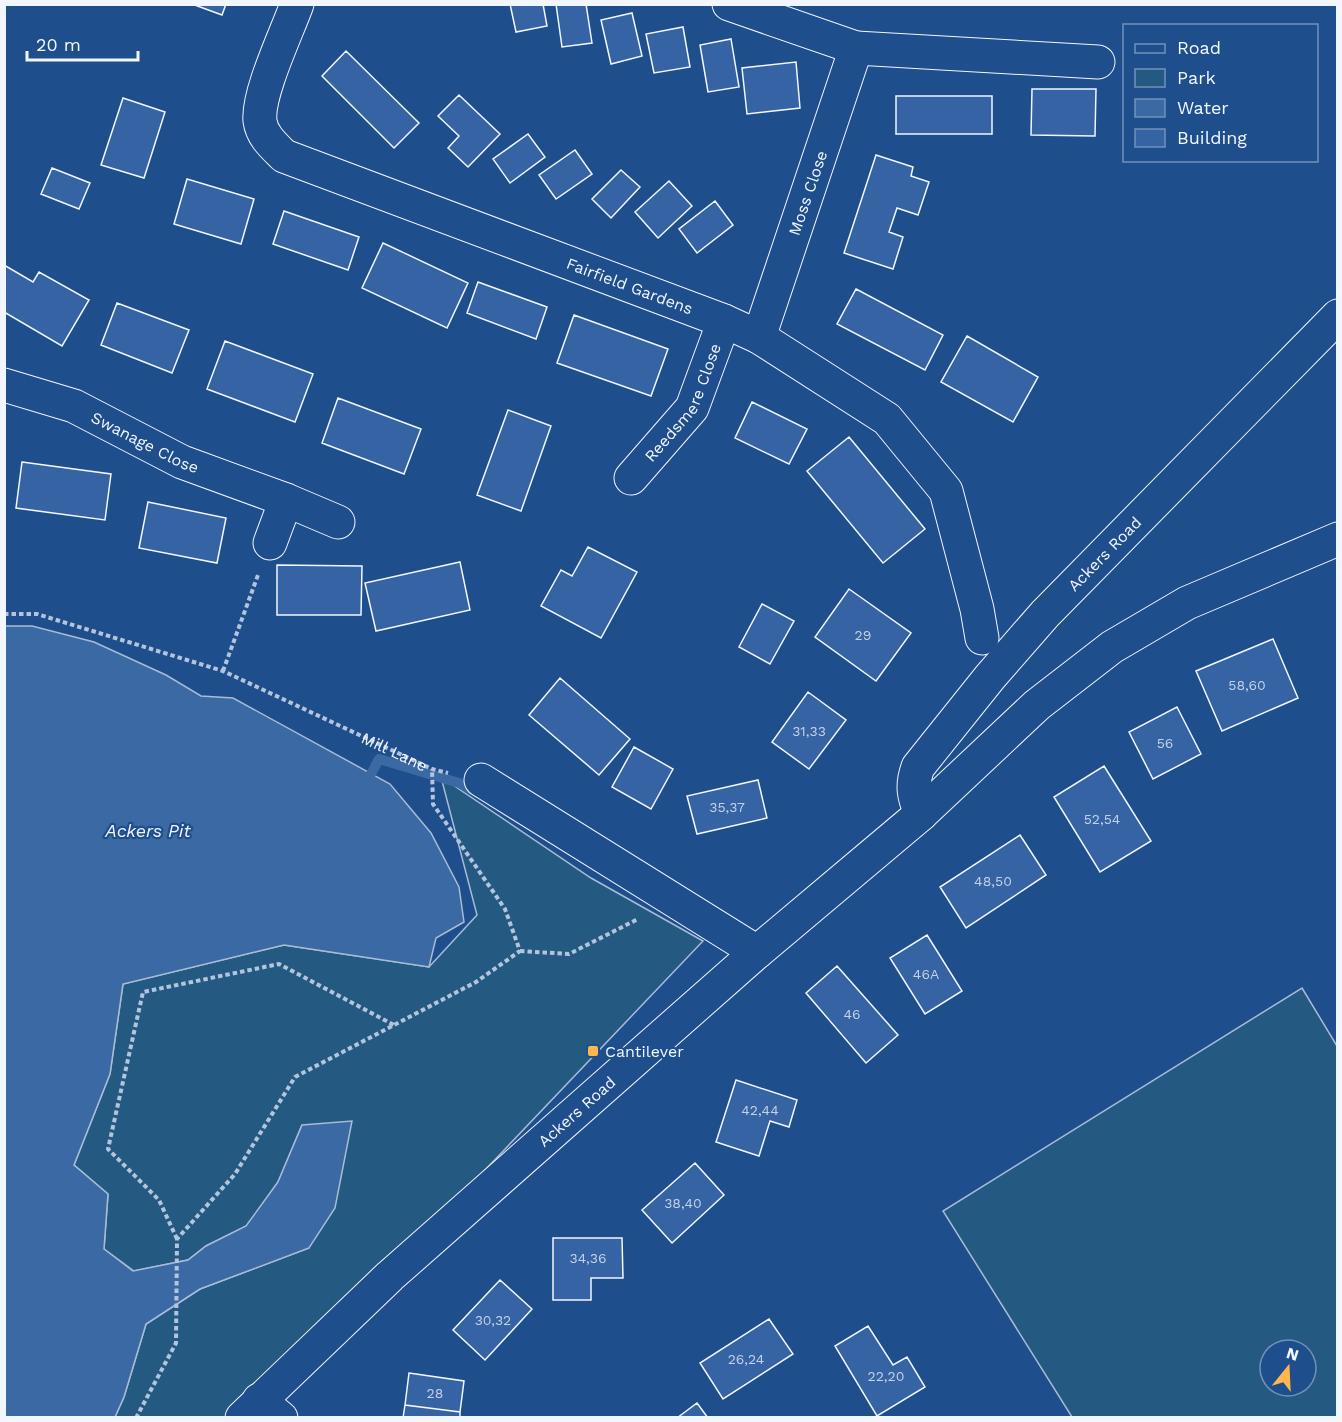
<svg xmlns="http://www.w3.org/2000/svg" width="1342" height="1422" viewBox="0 0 1342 1422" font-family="'Work Sans',sans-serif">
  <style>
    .green { fill: #245a82; stroke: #a8bbd7; stroke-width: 1.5; fill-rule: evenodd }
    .water { fill: #3b69a3; stroke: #a8bbd7; stroke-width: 1.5 }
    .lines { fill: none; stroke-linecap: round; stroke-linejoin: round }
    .stream { stroke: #3b69a3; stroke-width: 10 }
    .building { fill: #3563a3; stroke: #f2f6ff; stroke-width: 1.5 }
    .street-casing { stroke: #f2f6ff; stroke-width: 35 }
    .secondary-casing { stroke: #f2f6ff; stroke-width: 35 }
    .path { stroke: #b3c4dc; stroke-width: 4; stroke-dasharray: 4.5 3; stroke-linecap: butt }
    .street { stroke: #1f4e8c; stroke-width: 33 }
    .secondary { stroke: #1f4e8c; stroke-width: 33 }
    .poi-dot { fill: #ffb74d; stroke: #1f4e8c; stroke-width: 2 }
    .labels { text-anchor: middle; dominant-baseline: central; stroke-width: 4.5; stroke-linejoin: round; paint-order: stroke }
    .number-label { font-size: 14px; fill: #c3d1e8 }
    .street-label { font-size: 16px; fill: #f2f6ff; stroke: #1f4e8c }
    .poi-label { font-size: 16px; fill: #f2f6ff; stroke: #1f4e8c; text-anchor: start }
    .water-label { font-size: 18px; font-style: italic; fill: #f2f6ff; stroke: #1f4e8c }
  </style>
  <rect width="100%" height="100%" fill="#1f4e8c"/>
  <path class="green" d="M441,777l150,101 112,63 -453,476h-135l9,-20 22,-73 54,-35 109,-41 -7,-123 -24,57 -31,44 -41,20 -18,14 -54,11 -30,-22 4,-55 -34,-29 36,-91 13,-90 161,-39 145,22 48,-52z
    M1302,988l35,58v371h-265l-129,-206zM1270,1350h36v36h-36z"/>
  <path class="water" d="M4,626h28l62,16 72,33 35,21 32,2 157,86 41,49 28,54 5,35 -28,16 -7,29 -145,-22 -161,39 -13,90 -36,91 34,29 -4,55 29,22 55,-11 18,-14 40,-20 32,-44 24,-57 50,-4 -17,87 -26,40 -109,41 -54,35 -22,73 -9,20h-110z"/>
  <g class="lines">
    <path class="stream" d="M371,774l8,-15 80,24 18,10"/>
  </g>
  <path class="building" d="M192,4h34l-4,11z
    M510,4h33l4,22 -31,6z
    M556,4h30l6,39 -30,4z
    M632,13l10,43 -31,8 -10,-44z
    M683,27l7,40 -36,6 -8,-39z
    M731,39l8,48 -31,5 -8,-47z
    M346,51l73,72 -25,25 -72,-72z
    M796,62l4,46 -53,6 -5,-46z
    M1032,89h64l-1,47 -64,-1z
    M459,95l41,39 -32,33 -20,-19 11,-12 -21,-20z
    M896,96h96v38h-96z
    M123,98l42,14 -21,66 -43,-13z
    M528,134l17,23 -35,26 -17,-24z
    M575,150l17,24 -36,25 -17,-24z
    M876,155l37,12 -2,9 18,6 -11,33 -21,-7 -8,24 14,5 -10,32 -49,-16z
    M52,168l38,15 -11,26 -38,-15z
    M621,170l19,17 -29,31 -19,-19z
    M187,179l67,20 -13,45 -67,-20z
    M669,181l23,25 -34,32 -23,-26z
    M715,201l18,24 -36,28 -18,-24z
    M284,211l75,26 -11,33 -75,-26z
    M383,243l85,40 -21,45 -85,-40z
    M4,265l29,17 6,-10 50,28 -27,46 -58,-34z
    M478,282l69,25 -11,32 -69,-26z
    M856,289l87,46 -18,35 -88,-46z
    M117,303l72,27 -17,43 -71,-28z
    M574,315l94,34 -17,47 -94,-33z
    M967,336l71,41 -25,45 -72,-40z
    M225,341l88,33 -18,48 -88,-33z
    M338,398l83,31 -17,45 -82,-31z
    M752,402l55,27 -18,35 -54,-26z
    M508,410l43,16 -30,85 -44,-16z
    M849,437l76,92 -42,34 -76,-92z
    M22,462l89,12 -6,46 -89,-12z
    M148,502l78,16 -9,45 -78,-15z
    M588,547l49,25 -36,66 -60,-32 20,-36 11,6z
    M460,562l10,48 -94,21 -11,-48z
    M277,565l85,1 -1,49h-84z
    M849,589l62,44 -35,48 -61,-44z
    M762,604l32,17 -24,43 -31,-17z
    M1273,639l25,59 -76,33 -26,-60z
    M560,678l70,61 -31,36 -70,-60z
    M808,692l38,28 -37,49 -37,-27z
    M1177,707l24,47 -48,25 -24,-47z
    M634,747l39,22 -22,40 -39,-22z
    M1104,766l47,75 -51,31 -46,-75z
    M758,780l9,38 -70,16 -10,-38z
    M1020,835l26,40 -80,53 -26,-41z
    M927,935l35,56 -37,23 -35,-56z
    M837,966l61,69 -32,28 -60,-70z
    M736,1080l61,20 -8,27 -19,-6 -11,35 -43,-14z
    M695,1163l29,32 -52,48 -30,-33z
    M553,1238h69l1,40h-32v22h-38z
    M500,1280l32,29 -47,51 -32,-30z
    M769,1319l24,35 -70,45 -23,-36z
    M868,1326l25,39 14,-8 18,30 -48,29 -42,-70z
    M409,1373l55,8 -4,31 -55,-7z
    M697,1403l11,15h-31z
    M405,1405l55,7v6h-57z"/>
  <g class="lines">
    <defs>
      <g id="street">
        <path id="s2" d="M297,4c-10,28 -40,90 -37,117 2,15 14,25 24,35l440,165 35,16 128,82 59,72 31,118 5,29"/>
        <path d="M729,4l127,44 -97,289"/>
        <path d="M856,48l242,14"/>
        <path id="s3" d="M4,385l70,21 108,56 104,38"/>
        <path id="s4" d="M631,478l61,-70 32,-87"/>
        <path d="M270,543l16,-43 52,22"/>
        <path d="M481,780l276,172"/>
        <path d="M259,1400l22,18"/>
      </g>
      <g id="secondary">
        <path id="s5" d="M921,814c-7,-17 -10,-28 -3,-47l72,-90 55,-63 293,-298"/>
        <path id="s6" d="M242,1418l148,-142 367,-324 164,-138 116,-109 75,-58 75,-44 151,-64"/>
      </g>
    </defs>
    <use href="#street" class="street-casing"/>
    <use href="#secondary" class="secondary-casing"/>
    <g class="path">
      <path id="s1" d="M4,614h33l186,57 209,98 16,4"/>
      <path d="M223,671l35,-96"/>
      <path d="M520,951l49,3 69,-35"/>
      <path d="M177,1239l-18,-39 -51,-51 35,-157 136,-28 115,61"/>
      <path d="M136,1418l40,-75 1,-104 58,-65 60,-97 181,-95 44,-31 -15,-42 -72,-105 -1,-35"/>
    </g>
    <use href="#street" class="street"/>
    <use href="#secondary" class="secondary"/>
  </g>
  <rect class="poi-dot" x="587" y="1045" width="12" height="12" rx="3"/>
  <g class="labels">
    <g class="number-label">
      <text x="863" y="635">29</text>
      <text x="1247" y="685">58,60</text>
      <text x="809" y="731">31,33</text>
      <text x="1165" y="743">56</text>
      <text x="727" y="807">35,37</text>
      <text x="1102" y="819">52,54</text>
      <text x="993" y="881">48,50</text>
      <text x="926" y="974">46A</text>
      <text x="852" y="1014">46</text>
      <text x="760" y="1110">42,44</text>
      <text x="683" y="1203">38,40</text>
      <text x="588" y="1258">34,36</text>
      <text x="493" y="1320">30,32</text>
      <text x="746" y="1359">26,24</text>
      <text x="886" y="1376">22,20</text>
      <text x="435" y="1393">28</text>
    </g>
    <g class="street-label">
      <text transform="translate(808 193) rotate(-71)">Moss Close</text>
      <text stroke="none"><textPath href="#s2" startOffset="536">Fairfield Gardens</textPath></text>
      <text stroke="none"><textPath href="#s4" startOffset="93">Reedsmere Close</textPath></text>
      <text stroke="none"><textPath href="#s3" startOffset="153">Swanage Close</textPath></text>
      <text stroke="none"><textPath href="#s5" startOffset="332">Ackers Road</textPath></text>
      <text stroke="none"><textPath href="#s1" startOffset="417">Mill Lane</textPath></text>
      <text stroke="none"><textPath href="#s6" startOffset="454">Ackers Road</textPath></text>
    </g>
    <g class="poi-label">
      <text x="605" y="1051">Cantilever</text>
    </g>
    <g class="water-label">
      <text x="148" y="830">Ackers Pit</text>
    </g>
  </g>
  <rect width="1342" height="1422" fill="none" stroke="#f2f6ff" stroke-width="12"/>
  <rect x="1123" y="24" width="195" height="138" fill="#1f4e8c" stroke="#7391ba" stroke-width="1.5"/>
  <rect x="1135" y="44" width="30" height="9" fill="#1f4e8c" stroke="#7391ba" stroke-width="1.5"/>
  <text x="1177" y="54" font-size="18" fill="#f2f6ff">Road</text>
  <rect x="1135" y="69" width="30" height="18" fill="#245a82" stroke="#7391ba" stroke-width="1.5"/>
  <text x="1177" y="84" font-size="18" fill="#f2f6ff">Park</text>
  <rect x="1135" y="99" width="30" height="18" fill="#3b69a3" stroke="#7391ba" stroke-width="1.5"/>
  <text x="1177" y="114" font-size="18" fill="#f2f6ff">Water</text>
  <rect x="1135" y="129" width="30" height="18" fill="#3563a3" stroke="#7391ba" stroke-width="1.5"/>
  <text x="1177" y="144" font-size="18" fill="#f2f6ff">Building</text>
  <g transform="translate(1288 1368) rotate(18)"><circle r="28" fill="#1f4e8c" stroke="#7391ba" stroke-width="1.5"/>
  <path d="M0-4.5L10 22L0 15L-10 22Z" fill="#ffb74d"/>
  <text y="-9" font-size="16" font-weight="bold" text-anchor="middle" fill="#f2f6ff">N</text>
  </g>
  <path d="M27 51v9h111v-9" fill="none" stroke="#f2f6ff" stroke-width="3"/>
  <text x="36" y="51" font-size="18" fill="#f2f6ff" stroke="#1f4e8c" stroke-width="4.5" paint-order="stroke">20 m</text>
</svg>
